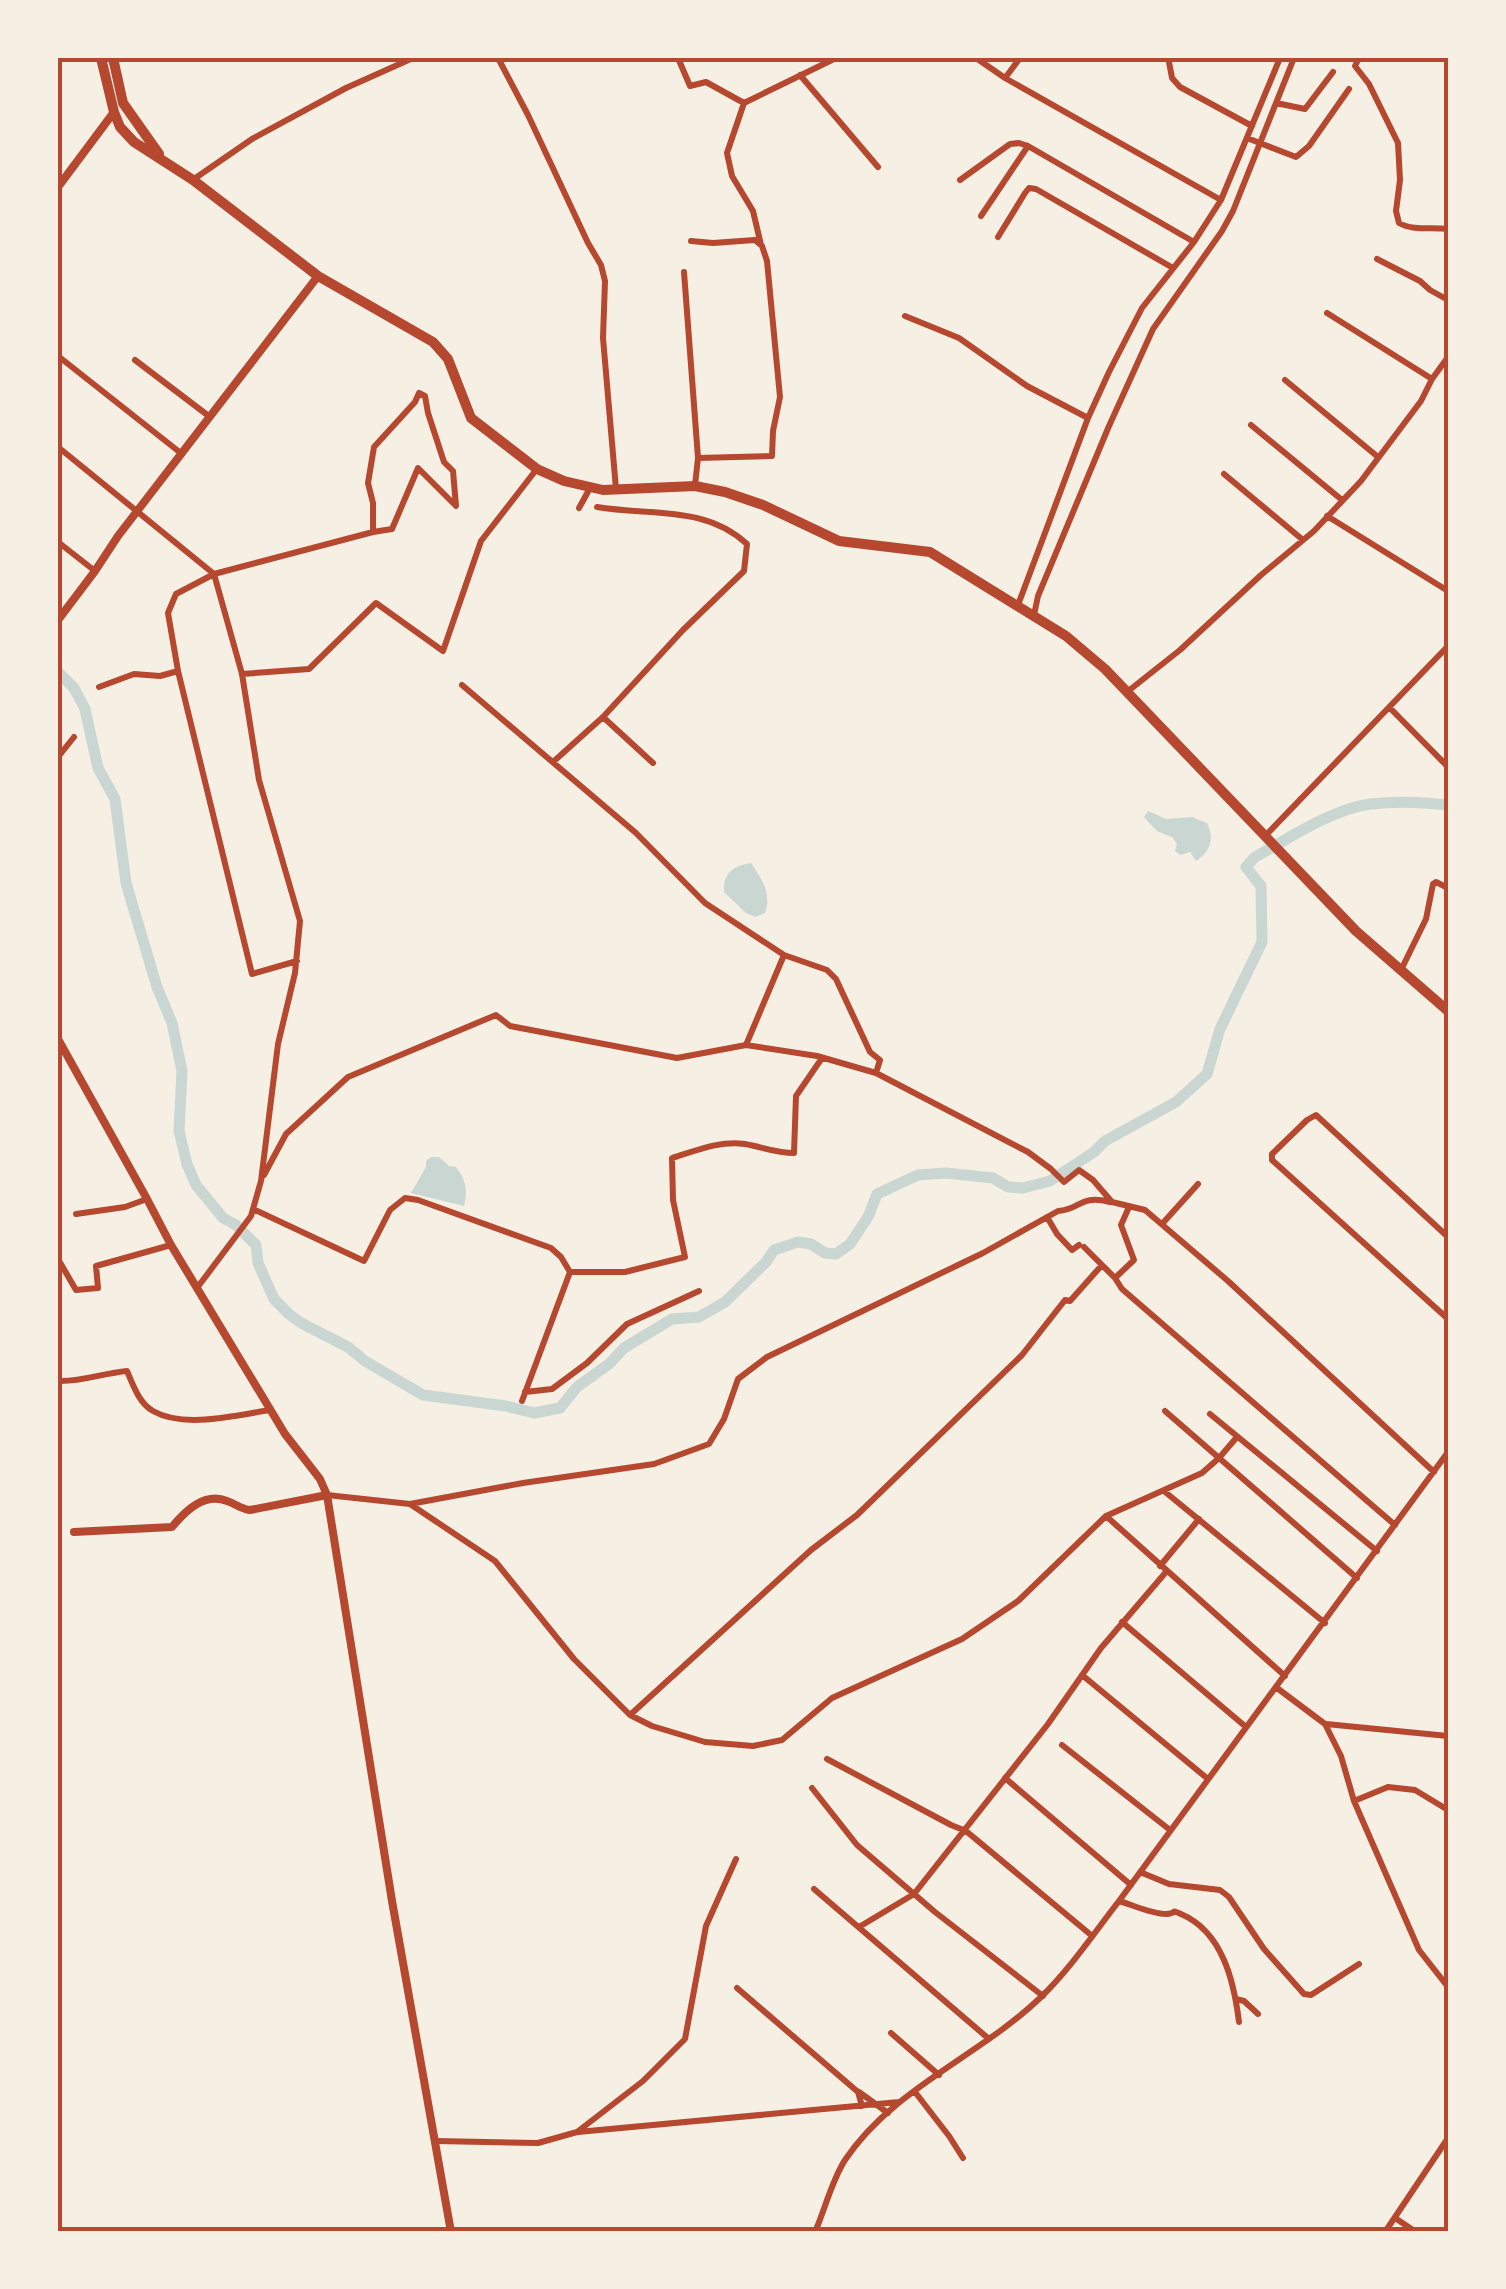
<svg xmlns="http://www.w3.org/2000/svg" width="1506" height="2289" viewBox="0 0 1506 2289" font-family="'Public Sans',sans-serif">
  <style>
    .water { fill: #c9d6d2 }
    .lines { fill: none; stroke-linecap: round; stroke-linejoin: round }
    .canal { stroke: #c9d6d2; stroke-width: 11 }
    .minor { stroke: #b5482f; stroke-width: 6 }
    .tertiary { stroke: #b5482f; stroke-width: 8 }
    .secondary { stroke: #b5482f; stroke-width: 8 }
    .trunk { stroke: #b5482f; stroke-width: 10 }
    .neatline { fill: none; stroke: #b5482f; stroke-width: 4 }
  </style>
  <rect width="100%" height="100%" fill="#f6efe4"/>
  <path class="water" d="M1148,811l18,8 26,-2 15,6c8,15 3,30 -11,38l-6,-9 -10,3 -5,-4 2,-7 -5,-7 -15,-6 -13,-14z
    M751,863c11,16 21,31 14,50l-10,4 -9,-4 -22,-21c-1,-19 9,-26 27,-29z
    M431,1157h8l10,9 7,1c10,13 12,23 8,39l-53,-13 15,-26v-6z"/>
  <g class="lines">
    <path class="canal" d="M58,672l16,16 11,21 13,59 17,31 11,84 31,104 15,36 10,48 -3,60 8,33 9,21 27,33 13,7 20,20 2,18 16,36 16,16 13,9 45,23 17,14 58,34 83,11 28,7 26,-5 17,-21 32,-23 15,-16 48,-29 27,-2 26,-15 41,-40 8,-12 24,-8 13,2 14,9 11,1 14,-10 18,-27 9,-23 41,-19 28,-2 47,5 15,9 15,1 27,-7 44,-29 11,-11 71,-39 31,-28 13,-45 42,-87 -1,-56 -15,-19 9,-10c35,-19 75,-47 115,-53 25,-3 53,-2 78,1"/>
    <path class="minor" d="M498,58l30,57 60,128 13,22 4,16 -2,57 13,151
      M678,58l12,28 16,-4 38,21 92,-45
      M976,58l29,20 15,-20
      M1359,58l-4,8 14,18 29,59 2,37 -4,31 3,12c14,8 33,4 49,6
      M1169,62l3,16 8,9 72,39
      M800,75l78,92
      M1005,78l216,122
      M744,103l-17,50 5,23 21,35 8,34
      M1276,103l29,6 28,-37
      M1247,138l49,19 13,-11 40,-57
      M194,179l58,-40 94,-51 67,-30
      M960,180l50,-36 9,-1 9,3 166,96
      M981,216l47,-70
      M998,237l27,-44 4,-5 7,1 137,79
      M691,241l22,2 42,-3 7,6 5,15 13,136 -7,34 -1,25 -74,2
      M1377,259l43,22 10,9 18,10
      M684,272l14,186 -3,27
      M1327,313l105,66
      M905,316l54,22 68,48 61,32
      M58,356l124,98
      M135,360l75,57
      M1285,380l93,77
      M1251,425l91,75
      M58,447l156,127 28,100 17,106 41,141 -5,52 -17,71 -17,137 -10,35 -54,72
      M1224,474l79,66
      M597,507c53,9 108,-2 150,37l-3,27 -61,59 -80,87 50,46
      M579,508l11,-20
      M1327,516l121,75
      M58,542l37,29
      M1018,605l70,-187 21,-46 33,-64 52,-66 27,-42 59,-142
      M1034,615l4,-19 71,-170 44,-97 69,-98 11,-20 61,-153
      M242,674l67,-5 67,-66 67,48 38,-110 55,-71
      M462,685l174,148 69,70 79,52 43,15 9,9 34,73 10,8 -4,13 152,79 23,17 13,13 15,-12 14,10 19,22 33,8 83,71 206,191
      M99,687l35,-13 26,2 18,-5
      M1127,692l53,-42 81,-75 53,-44 47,-50 60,-80 11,-22 16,-22
      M1390,708l58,59
      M58,757l16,-20
      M553,762l50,-45
      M1265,836l183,-190
      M297,961l-45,13 -74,-303 -10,-58 8,-19 38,-20 159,-42 19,-3 26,-61 38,38 -3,-35 -9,-9 -16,-49 -3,-17 -6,-3 -4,9 -41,45 -6,36 5,20v29
      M1401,970l25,-51 7,-35 3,-2 12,6
      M746,1045l38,-90
      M264,1175l22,-41 62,-57 148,-62 14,11 167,32 69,-13 71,11 59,17
      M1129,1207l-8,18 13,35 -19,18 7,11 273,236
      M253,1209l111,52 26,-51 15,-12 13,2 133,48 10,9 9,15 -48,129
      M76,1214l49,-7 22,-8
      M1047,1217l10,17 15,16 7,-5
      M1162,1224l36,-40
      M1448,1237l-132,-122 -9,5 -35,34v6l176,159
      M1084,1247l31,31
      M58,1259l18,31 22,-2 -2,-22 75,-21
      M570,1272h55l60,-15 -12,-57 -1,-42c23,-7 48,-18 73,-14 17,3 31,9 49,9l2,-57 26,-38
      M58,1381c24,1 45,-8 69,-10 6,14 12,32 26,40 31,18 84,4 117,-1
      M525,1392l27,-3 35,-26 40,-39 72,-33
      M1165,1411l192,167
      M1210,1414l167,137
      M1164,1491l161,132
      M327,1495l83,9 85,57 79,98 56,56 22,11 53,16 48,4 29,-6 50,-42 130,-59 56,-38 88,-85 96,-43 17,-15 18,-21
      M410,1504l113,-21 131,-19 55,-20 15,-25 14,-40 29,-22 216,-104 75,-42c23,-1 21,-17 52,-9
      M1106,1516l179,160
      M1160,1566l39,-47
      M1122,1622l124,105
      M1082,1675l126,104
      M1277,1688l48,36 16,32 13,45 65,149 29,37
      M630,1715l181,-165 46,-35 165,-160 43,-55 5,1 32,-36
      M1326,1724l122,12
      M1062,1745l108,85
      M827,1759l124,66 15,6 125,104
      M1005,1778l126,107
      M812,1788l45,57 78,67 108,84
      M1354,1801l34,-14 27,3 33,20
      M1140,1872l29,12 51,6 9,7 35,52 40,45 7,1 48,-31
      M814,1889l175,150
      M1119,1901c14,4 33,13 47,13 13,-1 3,-5 15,0 42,18 53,68 58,108
      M859,1927l55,-33 134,-170 53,-76 65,-76
      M737,1988l121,104 4,14
      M1236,1999l8,2 14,13
      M891,2033l48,42
      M859,2092l29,21
      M915,2092l34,44 14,22
      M578,2132l321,-30
      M436,2141l102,2 39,-11 66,-51 42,-42 21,-113 30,-67
      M1395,2218l21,14
      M815,2232c10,-23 17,-52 30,-72 48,-72 135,-104 196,-163 29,-28 53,-64 78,-96l329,-449
      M1385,2232l63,-94"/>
    <path class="tertiary" d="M58,620l37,-49 23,-35 200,-260
      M74,1532l98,-5c14,-17 33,-35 55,-26 9,3 14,8 23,9l77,-15"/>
    <path class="secondary" d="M58,187l56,-75
      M58,1039l89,160 24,46 114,189 35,45 7,16 65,406 59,331"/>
    <path class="trunk" d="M101,58l13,54 6,15 14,15 59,38 125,96 115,66 15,17 23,59 66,51 27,12 39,9 92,-4 30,6 38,13 76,36 91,11 136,84 39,33 251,262 92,80
      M113,58l10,45 36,51"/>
  </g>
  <rect width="1506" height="2289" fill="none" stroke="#f6efe4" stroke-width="120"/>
  <rect x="60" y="60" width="1386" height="2169" class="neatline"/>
</svg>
